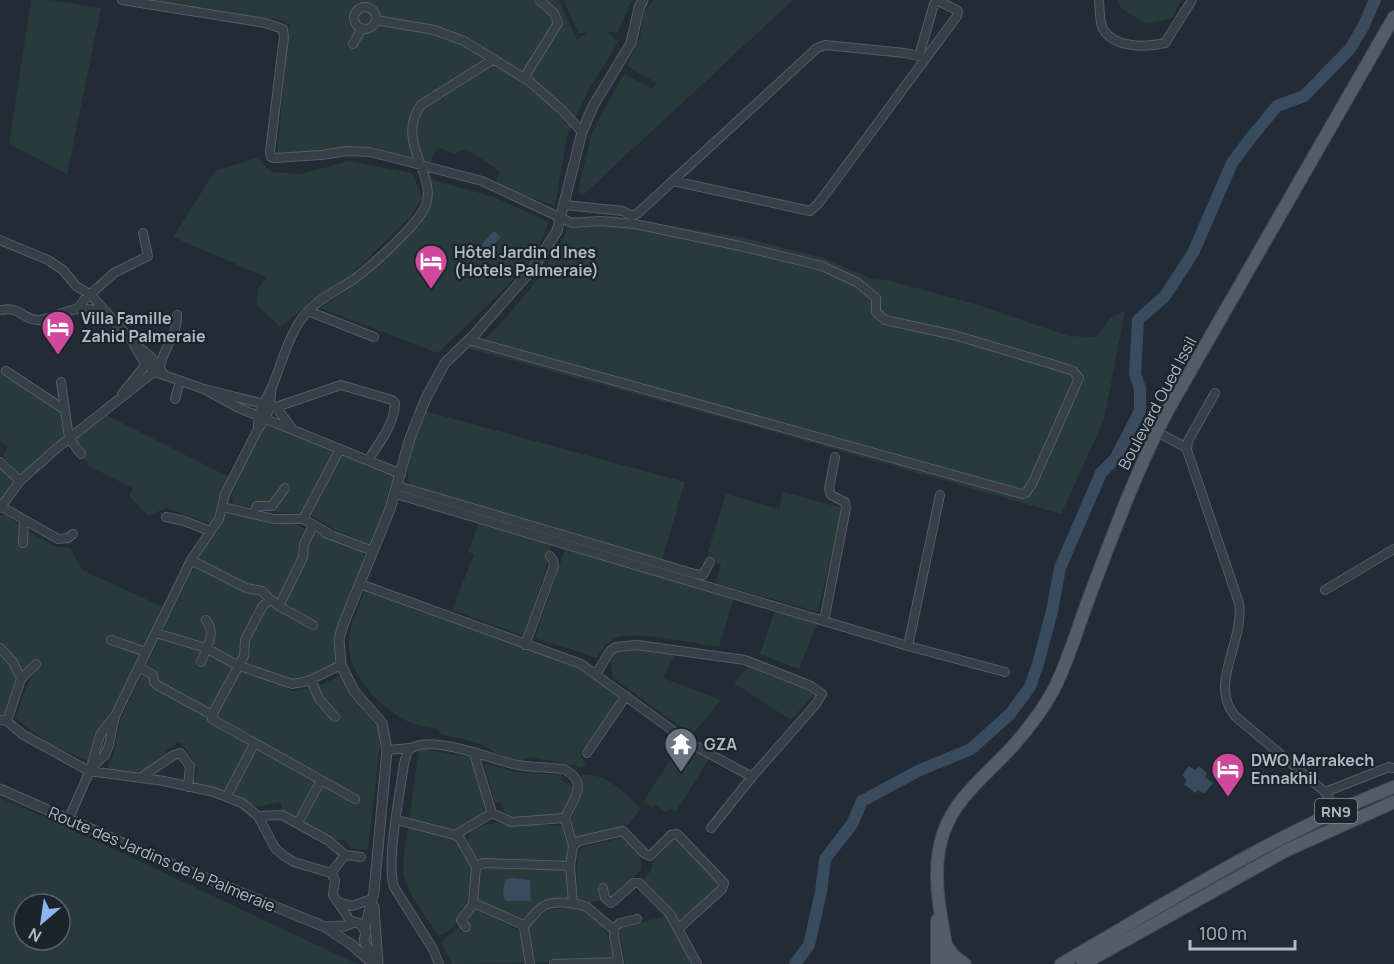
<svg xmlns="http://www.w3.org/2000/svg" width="1394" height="964" viewBox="0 0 1394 964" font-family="Manrope,sans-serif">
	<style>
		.green { fill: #283a39; fill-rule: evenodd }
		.water { fill: #394b5e }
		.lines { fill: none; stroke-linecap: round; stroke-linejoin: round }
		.river { stroke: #394b5e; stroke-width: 12 }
		.minor-casing { stroke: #545c65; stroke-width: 10 }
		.tertiary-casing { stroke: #545c65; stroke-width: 11 }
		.primary-casing { stroke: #3f4750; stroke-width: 14 }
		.minor { stroke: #363e47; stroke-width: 8 }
		.tertiary { stroke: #363e47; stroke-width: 9 }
		.primary { stroke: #545d67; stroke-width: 12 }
		.labels { text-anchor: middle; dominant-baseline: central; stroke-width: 4.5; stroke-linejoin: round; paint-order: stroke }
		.shield { fill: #1b232c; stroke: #848c96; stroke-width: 1.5 }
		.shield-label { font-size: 15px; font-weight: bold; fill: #b1b9c3 }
		.poi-label { font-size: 16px; font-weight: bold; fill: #b1b9c3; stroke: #1b232c; text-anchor: start }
		.street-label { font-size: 16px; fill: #b1b9c3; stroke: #1b232c }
	</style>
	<rect width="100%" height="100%" fill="#232c36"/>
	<path class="green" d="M31 0H50L101 8 67 174 9 144Z
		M123 0H559L577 40 587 33H578L564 0H633L630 3 618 32H607L618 42 589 89 567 136 555 206 495 185 500 171 466 149 454 154 437 147 429 165 358 146 347 153 277 155 289 24 281 20Z
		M654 0H793L582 196 578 191 591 135 624 73 652 89 656 83 627 66 640 37 644 11Z
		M1118 0H1181L1172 18 1146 24 1121 8Z
		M257 158 271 172 302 174 348 161 412 173 422 197 410 218 348 277 322 294 280 327 256 304 258 289 266 277 173 237 215 171Z
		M426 178 494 197 549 222 533 258 511 282 438 353 320 308 359 282 417 227 428 209 432 193Z
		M613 216 746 238 823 258 872 279 887 280 975 304 1069 336 1097 337 1110 318 1125 311 1104 420 1061 514 792 437 467 348C474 345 481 342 487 337 508 319 570 243 570 217Z
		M0 367 61 411 64 439 20 477 3 455 8 447 0 441Z
		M425 411 685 482 662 560 409 484C403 461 416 432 425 411Z
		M104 414 229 477 211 524 166 508 148 516 129 496 133 488 89 466 73 439Z
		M267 421 390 473 395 477 394 483 371 545 334 529 308 514 284 513 233 504 231 496 235 486 264 423Z
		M0 467 14 483 0 505Z
		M783 492 843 508 818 612 716 583 721 565 706 559 726 494 779 509Z
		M226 511 294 524 363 550C368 564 351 589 346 603 339 623 340 643 339 664L307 680 292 682 272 672 253 667 207 643 164 633 166 624 207 542 221 523Z
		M6 514 21 527 54 546 70 548 82 570 163 607 111 718C97 730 93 743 88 761L52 745 15 718 29 681 34 676 29 666 21 674 0 646V516Z
		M479 521 551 543 544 574 524 636 452 610 474 554 468 552Z
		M566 546 734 598 719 647C695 644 635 630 615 638 606 642 601 650 597 658L535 638Z
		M365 589 579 667 621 697 580 753 586 766 579 768 573 764 571 767 565 763 531 757 519 761 496 753 481 744 440 734 439 729C426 727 412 725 399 717 376 702 347 672 349 643 349 625 360 606 365 589Z
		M775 610 818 622 799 669 760 654Z
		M164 640 192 646 247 673 272 680 292 691 314 688 340 676 351 695 378 728 380 743 368 850 353 849 344 840H331L282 815 281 802 258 807 229 793 192 784 198 770 191 756 179 742 165 752 168 756C141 773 141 776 109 769L108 764 112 759 121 718 158 641Z
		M631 648 675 654 663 678 721 700 692 735 613 678C609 660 611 650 631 648Z
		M0 656 8 661 20 679 6 715H0Z
		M748 666 815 693 791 720 734 683Z
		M681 743 709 759 675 813 671 809 666 812 655 804 652 807 643 802Z
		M424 749 470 757 487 811C464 840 439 828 409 821L419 751Z
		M487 764 515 772 562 775 561 780 573 787 575 782 578 791 565 818H510L506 815 501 802 495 803 485 766Z
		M582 775C607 773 623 792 641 808L629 824 619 830 576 842 569 823 582 795Z
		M0 798 58 823 357 964H0ZM24 904H60V940H24Z
		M496 823 562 826 571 844 569 863H488L477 860 467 841C470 828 484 825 496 823Z
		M408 826C422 829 441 831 453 839 482 858 474 903 454 926 450 930 444 933 439 936 427 918 404 890 403 869 403 855 407 840 408 826Z
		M675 837 698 858 719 883 717 889 681 925 669 907 642 882 652 869V863Z
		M621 838C635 841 642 856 641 869L614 899C601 899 586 906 575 899L578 853 581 848Z
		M481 868 571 869 570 900 546 904 525 924 477 903Z
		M473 906 521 932 525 963 452 964 441 942 463 924Z
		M578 908C606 923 607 929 613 959L530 963 528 929C546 906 550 909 578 908Z
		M669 915 691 964H625L620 934 622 928Z"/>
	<path class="water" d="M494 231 501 237 488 251 481 245Z
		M1189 766 1195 770 1199 766 1207 773 1205 777 1213 783 1204 794 1198 790 1195 793 1184 784 1187 780 1182 775Z
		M511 878 530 880 531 901H505L503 894 505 879Z"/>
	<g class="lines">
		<path class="river" d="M795 964 809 945 821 892 825 859 852 824 862 801 918 771 971 749 1010 714 1030 687 1038 664 1052 611 1060 568 1101 473 1115 459 1140 411V388L1135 374 1138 320 1165 296 1193 253 1232 163 1249 140 1277 106 1304 96 1350 49 1363 27 1375 0"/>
		<g class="minor-casing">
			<path id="minor" d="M122 0 265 23 283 29 284 37 270 151 271 157 274 158 321 155 348 151 369 152 390 157 482 181 572 223 600 221 635 224 740 246 822 266 858 283 876 298V312L885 320 954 335 1055 365 1073 371 1079 378 1033 482 1026 493 1022 494 468 340
				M1099 0C1100 8 1099 22 1103 29 1115 49 1147 47 1165 43L1192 0
				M354 18a11 11 0 1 1 22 0a11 11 0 1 1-22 0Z
				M376 20 434 30 464 41 529 81 562 110 582 132
				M353 44 362 28
				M524 78 558 23 554 13 539 0
				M673 181 810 211 818 204 957 16 958 11 939 1 934 4 919 56
				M565 205 623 211 632 216 638 213 817 48 825 45 905 53 922 57
				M0 240 48 260 63 270 76 286 91 295 132 341 151 357 164 374
				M78 308 85 299 114 273 148 256 143 233
				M2 310C20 306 23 320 38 320 52 320 65 309 79 309 87 308 96 310 103 311
				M308 311 374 337
				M134 345 144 362 155 372 204 389 276 407 291 427
				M6 371 65 410
				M61 382 69 438 81 454
				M204 389 239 408 401 474
				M1215 393 1188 441 1187 450 1239 603C1245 641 1208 684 1235 716L1325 792 1336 811
				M122 394 143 368 150 363
				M175 399 180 381
				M276 407 341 385 392 400 395 403C394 425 380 442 368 460
				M258 429C257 405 267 402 274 382 283 359 290 331 307 312 319 299 334 292 348 283 367 271 409 232 421 214 446 180 392 145 421 105L492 60
				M1157 432 1187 448
				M0 462 20 481
				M398 486 695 574 703 575 710 562
				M396 494 908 646 1005 672
				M2 507 58 539 68 538 73 534
				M223 507 274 519H303L328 533
				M0 508 20 481 57 448 160 367C163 348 178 335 177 315
				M253 514 257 506H272L285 488
				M166 517 184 521 210 531
				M303 519 340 449
				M325 533 373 551
				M23 543 24 520
				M191 560 246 588 262 591 270 599
				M360 584 581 664 690 743 752 777
				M1325 590 1394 549
				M279 606 303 557 304 544 311 530
				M824 621 846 508 845 502 831 495 829 489 835 457
				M313 625 279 606 270 599 262 607 245 640 244 656 214 711 212 719 355 799
				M156 633 206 648 237 665 292 684 308 681 341 665
				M111 640 146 652
				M525 645 554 566 553 560 550 556
				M908 646 940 495
				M0 648 13 662 21 679
				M201 662C206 648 217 634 206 620
				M139 667 153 675 154 682 157 685 212 715
				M596 674 610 651 616 647 637 645 745 660 811 686 822 694 816 704 752 777 711 828
				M311 680 319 699 335 717
				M0 720 7 721 22 734 89 771 164 781 214 792 242 803 258 816 275 848 284 856 294 862 331 873 335 880 333 895 351 922
				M7 721 21 679 36 664
				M387 750 410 748
				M587 753 626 696
				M474 754 492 813 511 822 565 818
				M91 768 105 755 109 745 115 716 191 560 219 519 225 494 258 429 266 418 270 405 271 393
				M140 778 174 755 180 753 190 766 188 787
				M1325 792 1389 767 1394 768
				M227 796 254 744
				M258 816 282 815 329 841 345 855 331 873
				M69 818 91 768 100 735 114 717
				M397 820 455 835 459 837 476 867
				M298 823 321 780
				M455 835 492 813
				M345 855 361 857
				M570 866 573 846 579 841 623 831 644 853 650 856 671 835 677 834 724 883 722 889 678 929
				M603 888 605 898 611 903 634 883H639L670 914 697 964
				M338 902 352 906 369 900
				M473 903 476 867 483 863 570 866 573 904
				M524 926C530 920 536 910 544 906 554 900 577 903 587 907L614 930
				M466 927 461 920 474 903 521 924 524 928 530 964
				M439 964 433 949 394 887C386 861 400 793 404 764 406 756 407 748 416 746 441 738 491 759 517 765 533 767 549 768 564 769 590 784 573 798 565 818L573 846
				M554 964 618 962
				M619 964 614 936 615 927 620 923 637 919"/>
		</g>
		<g class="tertiary-casing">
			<path id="tertiary" d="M0 789 157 858 325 927 352 945 373 964
				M374 907 378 964
				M325 927 345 926 354 922 361 924 366 932 364 940 373 961
				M365 928 374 892 387 750 382 723 354 691 341 665 339 639 343 625 390 509 410 438 426 398 445 363 475 334 534 267 557 231 582 132 593 106 631 43 639 8 643 0"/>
		</g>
		<g class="primary-casing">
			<path id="primary" d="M937 920V964
				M947 946 953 955 965 964
				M949 964C943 921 929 877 943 834 955 797 988 774 1013 746 1028 729 1042 711 1053 691 1068 662 1077 629 1089 598 1113 534 1136 471 1168 410L1394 17
				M1061 964C1170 901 1276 833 1394 787
				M1083 964 1287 850 1394 802"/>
		</g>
		<use href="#minor" class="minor"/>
		<use href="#tertiary" class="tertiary"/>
		<use href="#primary" class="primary"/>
	</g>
	<defs>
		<g id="hotel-pin" transform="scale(1.725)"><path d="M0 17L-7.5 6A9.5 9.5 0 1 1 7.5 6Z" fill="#d1479c" stroke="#1b232c"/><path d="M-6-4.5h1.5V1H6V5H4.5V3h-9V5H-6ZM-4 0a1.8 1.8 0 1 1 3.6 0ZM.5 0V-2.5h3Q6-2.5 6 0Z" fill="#fff"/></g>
		<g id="temple-pin" transform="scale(1.725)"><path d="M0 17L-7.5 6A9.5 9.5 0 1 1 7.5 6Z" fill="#6b7280" stroke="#1b232c"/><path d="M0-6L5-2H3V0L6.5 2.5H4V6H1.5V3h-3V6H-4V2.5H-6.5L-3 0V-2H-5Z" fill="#fff"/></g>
	</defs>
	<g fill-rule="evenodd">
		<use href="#hotel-pin" x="431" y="261"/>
		<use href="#hotel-pin" x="58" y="327"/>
		<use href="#temple-pin" x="681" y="744"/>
		<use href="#hotel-pin" x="1228" y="769"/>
	</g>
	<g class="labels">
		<rect class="shield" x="1315" y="799" width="42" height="24" rx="4.5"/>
		<g class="shield-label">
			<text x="1336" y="811">RN9</text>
		</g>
		<g class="poi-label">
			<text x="454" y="252">Hôtel Jardin d Ines<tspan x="454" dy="18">(Hotels Palmeraie)</tspan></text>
			<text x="81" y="318">Villa Famille<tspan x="81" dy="18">Zahid Palmeraie</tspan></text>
			<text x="704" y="744">GZA</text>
			<text x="1251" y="760">DWO Marrakech<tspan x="1251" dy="18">Ennakhil</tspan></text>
		</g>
		<g class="street-label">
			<text transform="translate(1157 403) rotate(-62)">Boulevard Oued Issil</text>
			<text transform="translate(162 859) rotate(23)">Route des Jardins de la Palmeraie</text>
		</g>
	</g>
	<g transform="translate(42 922) rotate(209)"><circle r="28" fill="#1b232c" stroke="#575f68" stroke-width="1.5"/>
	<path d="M0-4.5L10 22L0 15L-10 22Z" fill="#8cb7ed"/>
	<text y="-9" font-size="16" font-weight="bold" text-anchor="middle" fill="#b1b9c3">N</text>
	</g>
	<path d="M1190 940v9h105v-9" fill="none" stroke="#b1b9c3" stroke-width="3"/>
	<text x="1199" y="940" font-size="18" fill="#b1b9c3" stroke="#1b232c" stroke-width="4.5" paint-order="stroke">100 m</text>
</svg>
